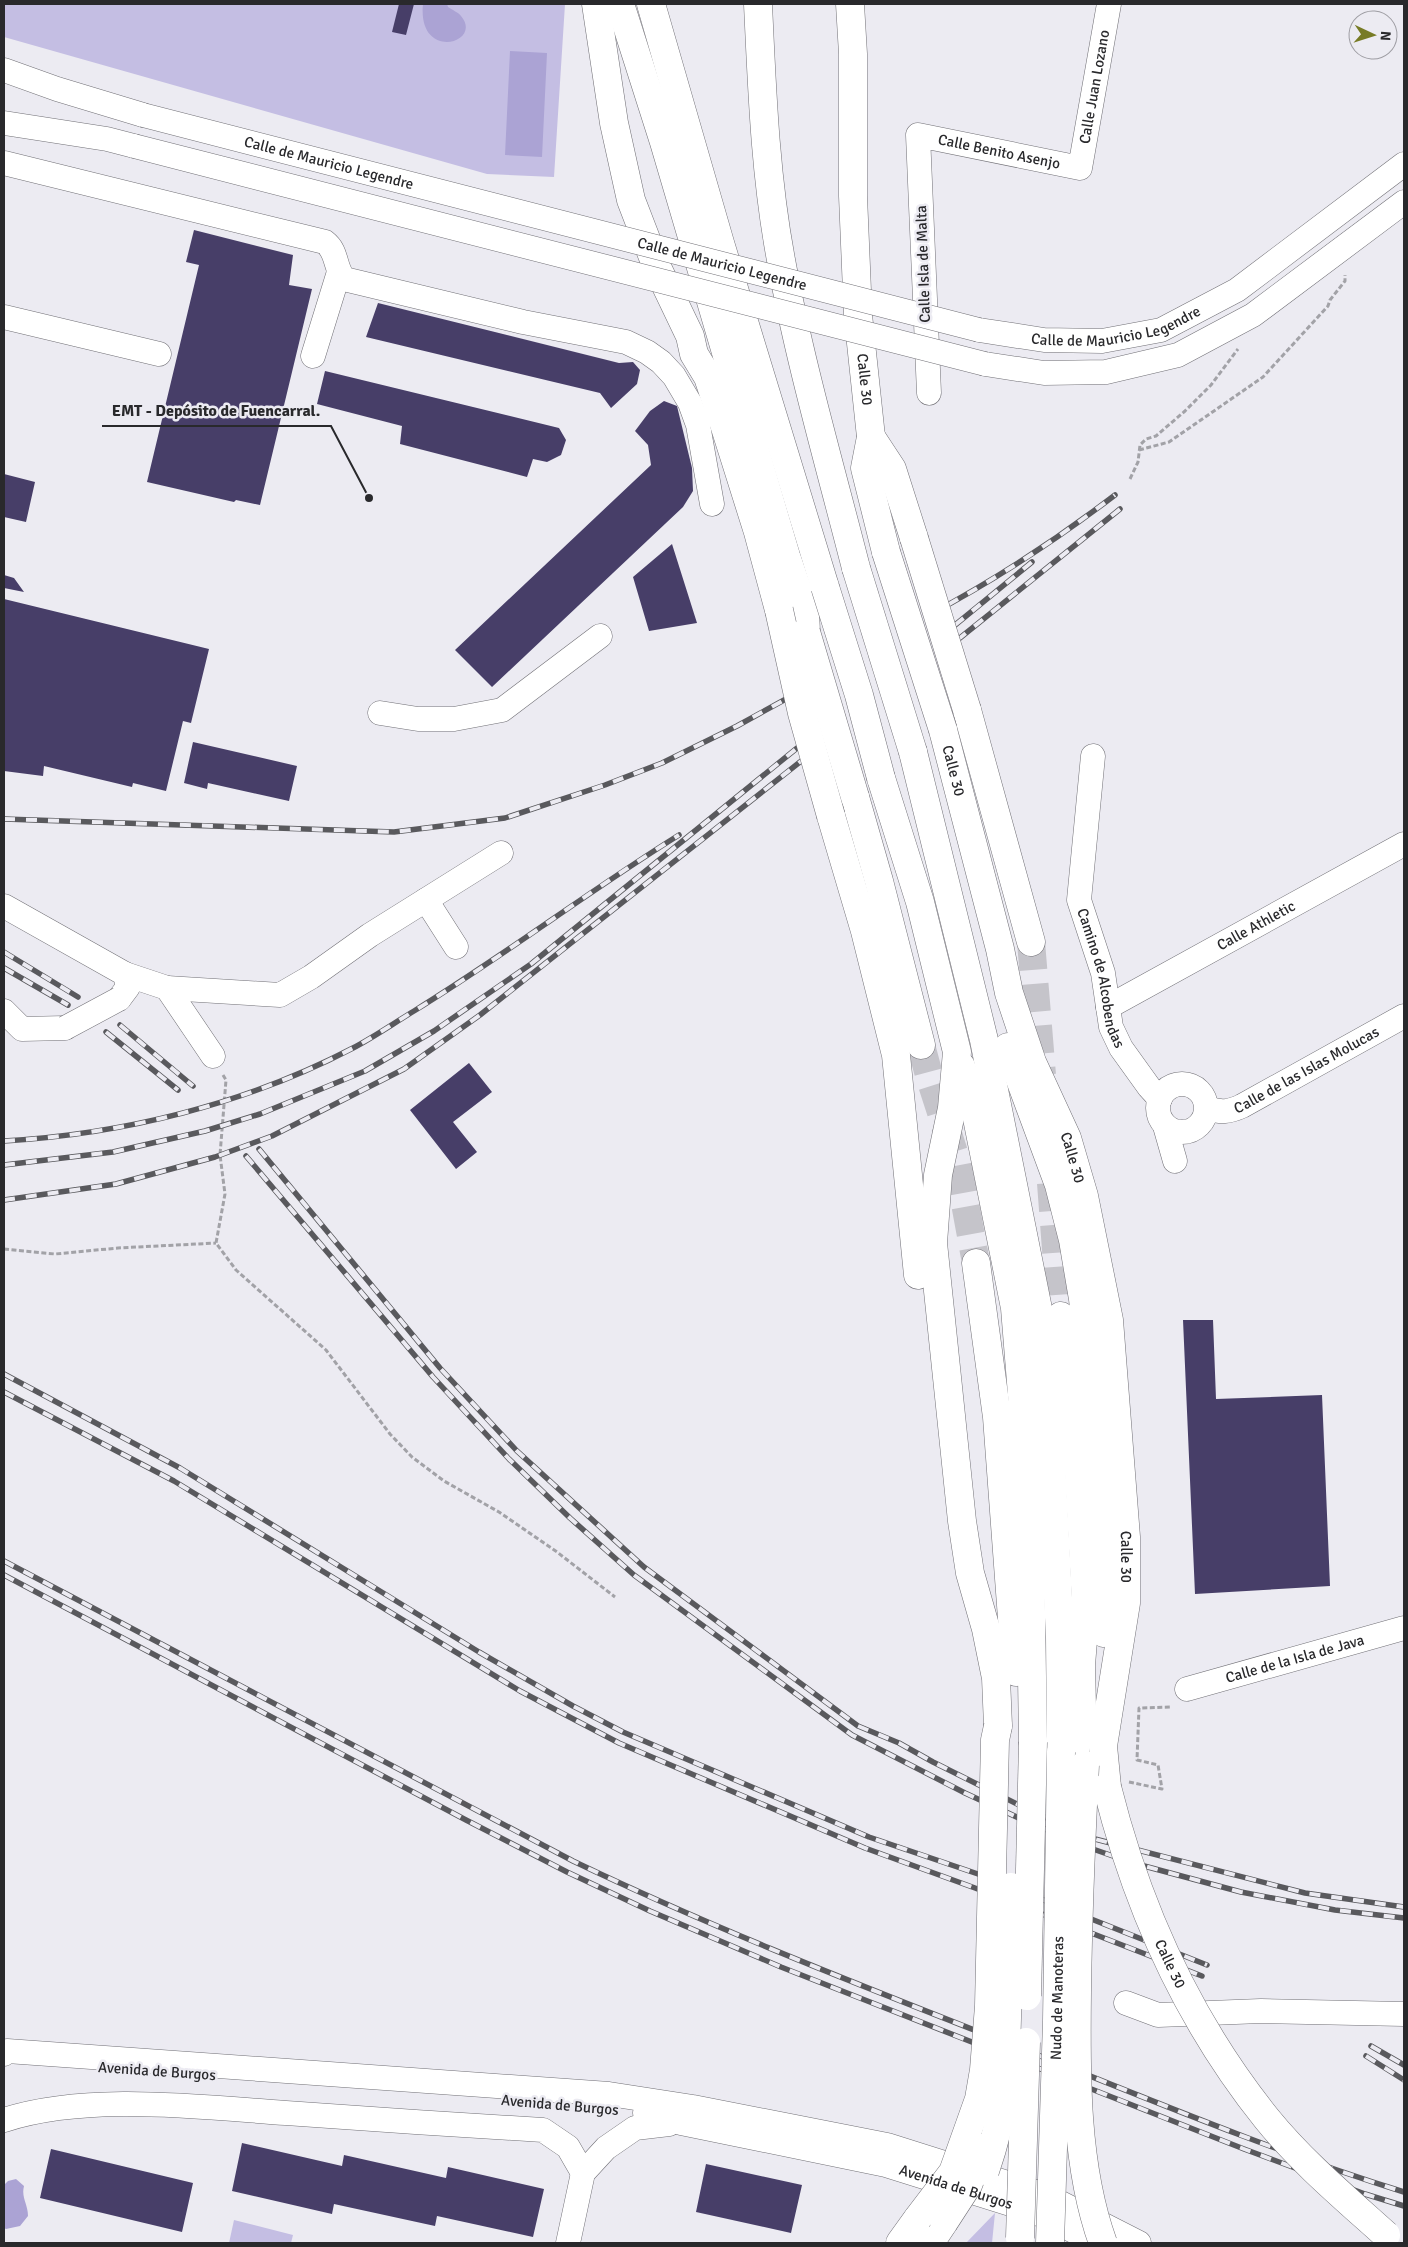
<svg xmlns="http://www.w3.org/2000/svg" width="1408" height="2247" viewBox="0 0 1408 2247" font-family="Signika,sans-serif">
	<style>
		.green { fill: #c4bee3 }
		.water { fill: #aba3d4 }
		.building { fill: #473e68 }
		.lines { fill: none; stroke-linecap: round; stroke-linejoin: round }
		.highway-tunnel { stroke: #c5c4ca; stroke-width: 28; stroke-dasharray: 28 14; stroke-linecap: butt }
		.minor-casing { stroke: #717076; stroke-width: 25 }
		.highway-casing { stroke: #717076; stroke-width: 29 }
		.path { stroke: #a2a2a7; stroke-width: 3; stroke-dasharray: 5 2.5; stroke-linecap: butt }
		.minor { stroke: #fff; stroke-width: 24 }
		.highway { stroke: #fff; stroke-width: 28 }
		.rail-casing { stroke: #59595d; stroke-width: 5.5 }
		.rail { stroke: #ecebf2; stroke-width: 4; stroke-dasharray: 11; stroke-linecap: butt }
		.minor-bridge-casing { stroke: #717076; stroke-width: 25; stroke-linecap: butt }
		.highway-bridge-casing { stroke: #717076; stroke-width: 29; stroke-linecap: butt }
		.minor-bridge { stroke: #fff; stroke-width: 24 }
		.highway-bridge { stroke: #fff; stroke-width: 28 }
		.labels { text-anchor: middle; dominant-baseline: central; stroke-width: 5; stroke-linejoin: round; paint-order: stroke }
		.street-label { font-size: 15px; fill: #29292c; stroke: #ecebf2 }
		.leader { fill: none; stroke: #29292c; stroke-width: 2 }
		.callout-dot { fill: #29292c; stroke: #ecebf2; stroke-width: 2 }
		.callout-label { font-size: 16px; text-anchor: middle; font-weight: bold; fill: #29292c; stroke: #ecebf2; stroke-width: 5; stroke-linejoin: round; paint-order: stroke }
	</style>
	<rect width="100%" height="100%" fill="#ecebf2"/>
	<path class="green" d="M4 4H565L554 177 487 174 4 37Z
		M995 2213 992 2243H966Z
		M234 2220 293 2235 291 2243H229Z"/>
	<path class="water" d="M423 4H447L448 7C452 10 458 12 461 16 484 43 417 62 423 4Z
		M510 51 547 53 542 157 505 155Z
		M16 2179 24 2186C21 2198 28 2204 28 2216L20 2226 6 2229 4 2228V2185L8 2181Z"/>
	<path class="building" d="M399 4H414L406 35 392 32Z
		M194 230 293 255 289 285 312 289 260 505 236 500 234 502 147 482 199 265 186 262Z
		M378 303 619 363 633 362 640 370 637 384 611 408 600 393 366 337Z
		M325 371 559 428 566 440 561 455 547 462 533 459 527 477 400 444 402 426 317 404Z
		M664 401 677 406 692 468 693 491 683 507 492 687 455 650 651 465 648 445 635 431 650 411Z
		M4 474 35 482 26 522 4 517Z
		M672 544 697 623 649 631 633 577Z
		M4 575 14 578 24 592 4 588Z
		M4 599 209 649 191 723 183 721 166 791 133 783 132 787 44 766 43 776 4 771Z
		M193 742 297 766 289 801 208 783 207 789 184 783Z
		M469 1063 492 1092 453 1122 477 1152 456 1169 410 1110Z
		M1183 1320H1213L1216 1399 1322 1395 1330 1586 1195 1594Z
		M242 2143 342 2166 344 2155 446 2178 448 2167 544 2189 533 2237 437 2216 435 2226 334 2204 332 2214 232 2191Z
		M51 2149 193 2183 182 2232 40 2198Z
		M706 2164 802 2185 791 2233 696 2212Z"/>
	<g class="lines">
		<path class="highway-tunnel" d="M1031 942 1042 1075
			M921 1045 929 1075 958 1165 976 1263
			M1051 1183 1061 1316"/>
		<g class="minor-casing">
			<g id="minor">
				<path d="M4 70 57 89 143 115"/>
				<path d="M4 123 107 139 134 146"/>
				<path d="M4 163 325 242C338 252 334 267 344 279L523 322 626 342 647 352 661 362 674 376 690 403 698 425 712 504"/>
				<path d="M4 317 159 354"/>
				<path id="s1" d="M979 330 1044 340 1102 341 1161 330 1237 290 1404 164"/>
				<path d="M313 356 339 272"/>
				<path d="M985 364 1044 373 1106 372 1178 355 1253 315 1404 202"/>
				<path id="s2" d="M929 393 918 135 1080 168 1109 4"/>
				<path d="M380 713 418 719H454L502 710 600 636"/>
				<path id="s3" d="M1093 756 1079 900 1103 973 1111 1027 1121 1048 1149 1087 1160 1099"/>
				<path d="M426 900 456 947"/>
				<path d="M4 906 125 974 128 987 119 999"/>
				<path d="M125 974 167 988 213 1056"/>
				<path d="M167 988 280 995 311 977 370 935 501 853"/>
				<path id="s4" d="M1108 1007 1404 844"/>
				<path d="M4 1011 22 1029 65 1028"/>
				<circle cx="1182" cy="1108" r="24"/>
				<path id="s5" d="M1207 1108C1221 1113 1229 1112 1242 1106L1404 1016"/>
				<path d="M1165 1126 1175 1161"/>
				<path id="s6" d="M1187 1689 1404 1628"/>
				<path d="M1126 2003 1158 2015 1261 2011 1404 2014"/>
				<path d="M4 2054 7 2051 609 2094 693 2107 887 2145 1045 2195 1139 2243"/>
				<path id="s7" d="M645 2113 681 2123 886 2165 1033 2211 1098 2243"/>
				<path d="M4 2120C87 2093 199 2107 286 2113 372 2119 457 2125 543 2130L568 2147 583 2173"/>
				<path d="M568 2243 583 2173 606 2148 635 2128 669 2124"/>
			</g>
		</g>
		<g class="highway-casing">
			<g id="highway">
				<path d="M596 4 614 123 631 200 656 265 690 336 694 354 708 377 724 424 758 532 779 610"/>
				<path d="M620 4 664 142 786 556 805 612 806 632"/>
				<path d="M651 4 720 243 825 587"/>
				<path d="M758 4C762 89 765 175 781 260 800 363 830 466 856 568"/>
				<path id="s8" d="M850 4 853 54V196L858 315 871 437 865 468 886 552"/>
				<path d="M871 437 892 469 914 538"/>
				<path d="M967 710 1031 942"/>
				<path id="s9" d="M943 730 1000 949 1009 993 1032 1062 1067 1138 1084 1196 1109 1320 1126 1537V1603L1103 1746 1107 1787"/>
				<path d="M913 752 984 1040 1039 1314 1048 1401 1060 1637 1061 1752"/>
				<path d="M881 778 920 902 957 1052 952 1108 938 1175 933 1243 962 1521 970 1573 986 1629 996 1678 998 1726"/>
				<path d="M855 797 879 881 921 1045"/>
				<path d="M831 816 865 931 896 1055 918 1275"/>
				<path d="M1008 1047 1059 1185 1073 1240 1083 1299 1097 1423 1107 1602 1104 1633"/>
				<path d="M961 1066 977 1118 1015 1308 1029 1481 1033 1742"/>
				<path d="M976 1263 997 1417 1016 1672"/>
				<path d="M1061 1316 1077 1438 1086 1603 1081 1665 1082 1707 1074 1760"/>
				<path d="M900 2243 918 2218"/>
				<path d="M930 2243 944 2222"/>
			</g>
		</g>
		<path class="path" d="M1139 450 1169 442 1263 377 1328 306 1330 300 1345 281V275
			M1130 479 1138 462 1140 445 1146 439 1156 436 1185 411 1211 385 1238 349
			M223 1075 226 1080 220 1155 225 1194 216 1243 236 1270 326 1350 390 1434 412 1457 444 1481 499 1512 557 1552 615 1597
			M4 1249 55 1254 118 1248 216 1243
			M1129 1782 1162 1789 1158 1765 1137 1760 1139 1708 1172 1707"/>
		<use href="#minor" class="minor"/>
		<use href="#highway" class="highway"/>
		<g class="rail-casing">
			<path id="rail" d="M929 615C995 580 1056 540 1115 495
				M938 639 1032 562
				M940 654 1120 509
				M4 819 394 832 505 818 605 785 662 763 737 726 815 683
				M4 952 78 997
				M4 968 68 1005
				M120 1025 193 1086
				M106 1032 178 1090
				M4 1141C124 1134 246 1104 353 1048 374 1037 394 1023 414 1011 505 955 589 891 679 835
				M259 1149 440 1368 517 1451 644 1567 858 1726 899 1743 933 1762 1035 1813 1095 1839 1305 1893 1404 1907
				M246 1156 433 1377 509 1459 570 1518 634 1575 852 1735 965 1793 1021 1819 1090 1848 1133 1863 1241 1892 1335 1910 1404 1918
				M4 1165 113 1152 205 1131 260 1114 365 1071 434 1031 531 964 823 727
				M4 1200 116 1184 215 1157 272 1136 404 1069 480 1015 829 739
				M4 1374 180 1468 479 1652 573 1706 623 1732 869 1837 978 1874 1207 1965
				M4 1392 174 1481 520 1691 619 1743 865 1848 975 1888 1202 1976
				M4 1561 573 1861C721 1932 873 1990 1025 2050 1151 2100 1275 2152 1404 2192
				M4 1575 466 1820 567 1872 650 1911 781 1967 1244 2149 1365 2194 1404 2206
				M1371 2046 1404 2065
				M1366 2056 1404 2080"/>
		</g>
		<use href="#rail" class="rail"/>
		<g class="minor-bridge-casing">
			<g id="minor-bridge">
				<path id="s10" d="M143 115 979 330"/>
				<path d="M134 146 985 364"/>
				<path d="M65 1028 119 999"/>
			</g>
		</g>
		<g class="highway-bridge-casing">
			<g id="highway-bridge">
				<path d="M914 538 967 710"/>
				<path d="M886 552 943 730"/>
				<path d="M856 568 913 752"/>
				<path d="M825 587 859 695 881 778"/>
				<path d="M779 610 802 713 831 816"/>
				<path d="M806 632 855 797"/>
				<path d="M1085 1765C1081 1841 1078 1917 1077 1992 1076 2074 1075 2166 1103 2243"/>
				<path id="s11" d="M1107 1787C1137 1907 1189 2022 1267 2119 1302 2162 1345 2198 1386 2235"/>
				<path d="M1027 1996 1033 1742"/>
				<path d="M985 2171C995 2142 1002 2114 1005 2084L1011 1887"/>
				<path d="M918 2218 953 2172 979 2099 984 2070 989 2006 995 1740 998 1726"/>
				<path d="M944 2222 968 2185 982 2148"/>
				<path d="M1020 2238 1026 2042"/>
				<path id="s12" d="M1050 2243 1057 2021 1061 1752"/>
			</g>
		</g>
		<use href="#minor-bridge" class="minor-bridge"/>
		<use href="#highway-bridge" class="highway-bridge"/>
	</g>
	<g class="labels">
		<g class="street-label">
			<text stroke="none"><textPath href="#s2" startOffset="506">Calle Juan Lozano</textPath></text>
			<text stroke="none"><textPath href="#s2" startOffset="341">Calle Benito Asenjo</textPath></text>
			<text stroke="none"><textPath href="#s10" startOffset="192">Calle de Mauricio Legendre</textPath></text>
			<text stroke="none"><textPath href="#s10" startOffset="598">Calle de Mauricio Legendre</textPath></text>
			<text transform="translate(923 264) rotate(-92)">Calle Isla de Malta</text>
			<text stroke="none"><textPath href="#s1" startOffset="140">Calle de Mauricio Legendre</textPath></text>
			<text stroke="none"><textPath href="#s8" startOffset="376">Calle 30</textPath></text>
			<text stroke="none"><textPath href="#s9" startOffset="42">Calle 30</textPath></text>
			<text stroke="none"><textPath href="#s4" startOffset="169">Calle Athletic</textPath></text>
			<text stroke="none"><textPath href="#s3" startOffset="226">Camino de Alcobendas</textPath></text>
			<text stroke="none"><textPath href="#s5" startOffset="110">Calle de las Islas Molucas</textPath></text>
			<text stroke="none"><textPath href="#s9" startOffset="448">Calle 30</textPath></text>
			<text stroke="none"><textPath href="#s9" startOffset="852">Calle 30</textPath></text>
			<text stroke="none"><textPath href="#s6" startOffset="112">Calle de la Isla de Java</textPath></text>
			<text stroke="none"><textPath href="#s11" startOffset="188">Calle 30</textPath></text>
			<text stroke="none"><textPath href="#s12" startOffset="245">Nudo de Manoteras</textPath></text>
			<text transform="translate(157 2071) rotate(4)">Avenida de Burgos</text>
			<text transform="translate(560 2105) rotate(5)">Avenida de Burgos</text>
			<text stroke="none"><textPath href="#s7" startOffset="320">Avenida de Burgos</textPath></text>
		</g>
	</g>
	<path class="leader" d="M369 498L331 426H102"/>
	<circle class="callout-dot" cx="369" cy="498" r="5"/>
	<g class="callout-label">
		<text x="216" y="416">EMT - Depósito de Fuencarral.</text>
	</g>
	<rect width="1408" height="2247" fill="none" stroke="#29292c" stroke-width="10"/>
	<g transform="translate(1373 35) rotate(94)"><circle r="24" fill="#ecebf2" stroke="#9e9da3"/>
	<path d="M0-4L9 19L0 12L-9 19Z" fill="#777b25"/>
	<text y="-8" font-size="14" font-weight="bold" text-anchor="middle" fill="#29292c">N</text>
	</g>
</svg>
